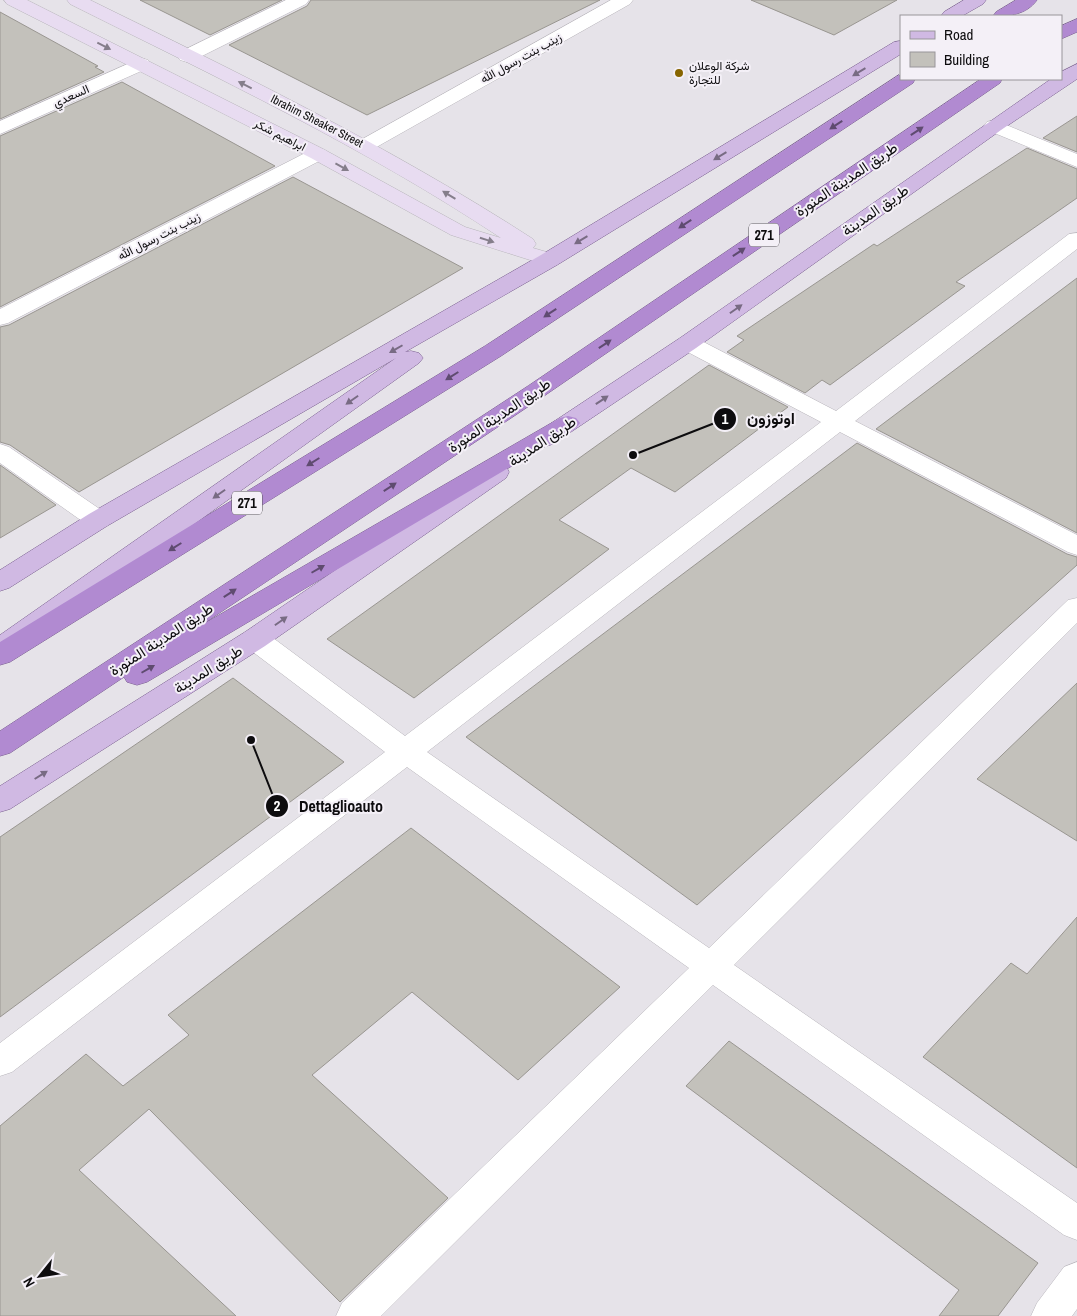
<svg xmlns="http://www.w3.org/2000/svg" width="1077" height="1316" viewBox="0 0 1077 1316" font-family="'Archivo Narrow',Vazirmatn,sans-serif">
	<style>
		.building { fill: #c3c1bb; stroke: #999691 }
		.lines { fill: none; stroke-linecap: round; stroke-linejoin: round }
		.street-casing { stroke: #b7b4ba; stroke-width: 1 }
		.secondary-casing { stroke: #b7b4ba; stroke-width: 1 }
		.primary-casing { stroke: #785e8d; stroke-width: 1 }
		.highway-casing { stroke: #785e8d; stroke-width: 1 }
		.street { fill: #fff; fill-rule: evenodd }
		.secondary { fill: #e8dcf1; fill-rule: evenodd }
		.primary { fill: #d0b9e3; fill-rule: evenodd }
		.highway { fill: #b18ad1; fill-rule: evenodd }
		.oneway { fill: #857e8b }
		.oneway2 { fill: #786b83 }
		.oneway3 { fill: #5f4b70 }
		.poi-dot { fill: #876500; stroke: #f4f0f7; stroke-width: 2 }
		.labels { text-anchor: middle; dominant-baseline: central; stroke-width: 4; stroke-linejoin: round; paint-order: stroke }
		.far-street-label { font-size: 12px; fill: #0d0c0e; stroke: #f4f0f7 }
		.far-poi-label { font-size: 12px; fill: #0d0c0e; stroke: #f4f0f7; text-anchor: start }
		.shield { fill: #f4f0f7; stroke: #525054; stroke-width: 1 }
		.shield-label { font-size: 14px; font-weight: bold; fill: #0d0c0e }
		.street-label { font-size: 15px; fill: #0d0c0e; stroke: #f4f0f7 }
		.leader { fill: none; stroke: #0d0c0e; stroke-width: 2 }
		.callout-dot { fill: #0d0c0e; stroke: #f4f0f7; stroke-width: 2 }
		.mark-label { font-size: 15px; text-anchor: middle; font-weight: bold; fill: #fff }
		.callout-label { font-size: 16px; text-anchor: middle; font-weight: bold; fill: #0d0c0e; stroke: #f4f0f7; stroke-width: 4; stroke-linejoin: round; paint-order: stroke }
	</style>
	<rect width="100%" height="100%" fill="#e6e3e9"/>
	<path class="building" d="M140 0H282L210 35Z
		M311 0H600L367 115 229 45 307 6Z
		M751 0H897L834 35Z
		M0 12 98 66 95 67 104 72 0 119Z
		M122 82 275 166 0 307V136Z
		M1077 116V152L1043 138Z
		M1027 148 1077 169V198L956 282 965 286 830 385 822 380 805 393 727 352 744 340 737 336 874 244 877 246Z
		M293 177 463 268 79 492 10 445 0 442V327L9 325Z
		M1077 278V533L876 429Z
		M709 365 788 407 675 492 631 468 559 520 609 549 414 698 327 639Z
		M857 443 1067 554 1077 557V565L697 905 466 737Z
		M0 465 56 505 0 538Z
		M233 678 344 762 0 1017V837Z
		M1077 683V841L977 779Z
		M411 828 620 987 518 1080 412 992 312 1075 448 1198 340 1302 149 1109 79 1170 236 1316H0V1126L86 1054 123 1086 189 1035 168 1015Z
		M1077 917V1168L923 1057 1011 963 1027 974Z
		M729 1041 1038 1263 998 1316H939L959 1290 686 1086Z"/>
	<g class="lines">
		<g class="street-casing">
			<path id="street" d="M286 0H309L306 4 194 60 187 62 180 60 178 56 180 52Z
				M611 0H633L630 4 373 149 366 151 359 149 356 145 359 141Z
				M141 58 148 60 150 64 148 68 0 134V121Z
				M994 120 1077 154V167L987 130 984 126 987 122Z
				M318 148 325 150 328 154 325 158 8 323 0 325V309L311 150Z
				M1077 233V249L855 421 1077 535V555L1068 552 840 432 427 752 709 948 1068 600 1077 598V623L734 965 1077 1203V1240L1064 1235 713 985 381 1316H336L342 1303 689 968 407 767 12 1072 0 1076V1043L385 752 245 646 241 639 245 632 255 629 265 632 405 736 821 422 680 348 677 343 680 338 688 336 696 338 836 411 1069 234Z
				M0 444 9 447 107 514 111 520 107 526 98 528 89 526 0 463Z
				M1077 1262V1309L1072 1316H1031L1037 1303 1064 1267Z"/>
		</g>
		<g class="secondary-casing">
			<path id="secondary" d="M4 0H27L325 150 465 227 501 238C364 147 216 77 70 4L67 0H90C241 74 391 147 533 239L536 244 533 248 557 255 560 260 557 265 549 266 451 235 311 158 7 4Z"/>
		</g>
		<g class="primary-casing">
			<path id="primary" d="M964 0H986L983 4 962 16H941L944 12Z
				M901 41V54L557 265 405 352 411 351 419 353 423 358 419 363 10 656 0 659V635L396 358 107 526 9 588 0 591V570L89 514 541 255 894 42Z
				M1077 64V79L1001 130 696 348 553 444 544 447 535 444 532 439 535 434 680 338 1051 79H1061V72Z
				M497 464 506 466 509 472 506 478 265 646 10 809 0 812V786L245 632 488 466Z"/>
		</g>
		<g class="highway-casing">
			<path id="highway" d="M1016 0H1037C1026 15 1010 16 993 16L996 12Z
				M1077 19V32L1061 39V26Z
				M899 75 901 79H915L913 83 501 356 10 662 0 665V642L485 346Z
				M981 79H1002L1000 83 544 396 200 626 560 418 568 416 576 418 580 423 576 428 147 682 137 685 127 682 124 677 10 753 0 756V731L528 386Z"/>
		</g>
		<use href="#street" class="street"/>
		<use href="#secondary" class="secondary"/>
		<use href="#primary" class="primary"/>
		<use href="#highway" class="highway"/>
	</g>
	<defs><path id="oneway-solid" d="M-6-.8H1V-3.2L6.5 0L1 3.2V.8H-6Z" transform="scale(1.25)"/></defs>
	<g class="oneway">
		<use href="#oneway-solid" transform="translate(104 46) rotate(27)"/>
		<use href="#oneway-solid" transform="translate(245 85) rotate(-153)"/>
		<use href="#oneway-solid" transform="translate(342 167) rotate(29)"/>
		<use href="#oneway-solid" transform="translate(449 195) rotate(-149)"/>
		<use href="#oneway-solid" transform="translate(487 240) rotate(18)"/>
	</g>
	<g class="oneway2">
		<use href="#oneway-solid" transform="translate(859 72) rotate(149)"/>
		<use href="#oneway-solid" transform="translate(720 156) rotate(149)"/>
		<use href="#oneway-solid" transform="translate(581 240) rotate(149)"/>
		<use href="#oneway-solid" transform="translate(736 309) rotate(-35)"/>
		<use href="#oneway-solid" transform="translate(396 349) rotate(150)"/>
		<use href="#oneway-solid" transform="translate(352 400) rotate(145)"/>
		<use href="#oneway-solid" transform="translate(602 400) rotate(-34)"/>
		<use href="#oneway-solid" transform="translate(219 494) rotate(145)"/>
		<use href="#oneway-solid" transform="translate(281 621) rotate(-35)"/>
		<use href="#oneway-solid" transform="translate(41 775) rotate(-32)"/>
	</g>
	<g class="oneway3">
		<use href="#oneway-solid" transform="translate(836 125) rotate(147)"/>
		<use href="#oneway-solid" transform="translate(917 131) rotate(-34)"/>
		<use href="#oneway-solid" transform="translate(685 224) rotate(147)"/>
		<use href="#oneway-solid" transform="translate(739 252) rotate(-34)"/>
		<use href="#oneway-solid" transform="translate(550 313) rotate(147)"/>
		<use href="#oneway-solid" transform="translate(605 344) rotate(-34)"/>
		<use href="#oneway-solid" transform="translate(452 376) rotate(148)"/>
		<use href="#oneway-solid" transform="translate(313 462) rotate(148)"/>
		<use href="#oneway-solid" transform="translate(390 487) rotate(-33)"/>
		<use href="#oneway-solid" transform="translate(175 547) rotate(148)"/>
		<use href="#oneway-solid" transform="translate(318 569) rotate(-30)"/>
		<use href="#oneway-solid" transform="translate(230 593) rotate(-33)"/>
		<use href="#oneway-solid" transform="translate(148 669) rotate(-30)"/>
	</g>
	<circle class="poi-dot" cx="679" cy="73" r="5"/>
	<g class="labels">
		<g class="far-street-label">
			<text transform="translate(521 58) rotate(-29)">زينب بنت رسول الله</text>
			<text transform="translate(71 96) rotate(-24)">السعدي</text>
			<text transform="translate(317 121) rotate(27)">Ibrahim Sheaker Street</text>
			<text transform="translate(280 135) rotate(27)">ابراهيم شكر</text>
			<text transform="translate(159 236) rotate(-27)">زينب بنت رسول الله</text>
		</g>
		<g class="far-poi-label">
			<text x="689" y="66">شركة الوعلان<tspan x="689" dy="14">للتجارة</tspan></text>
		</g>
		<g class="shield">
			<rect x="749" y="223.5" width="30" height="23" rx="4"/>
			<rect x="232" y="491.5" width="30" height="23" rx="4"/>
		</g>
		<g class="shield-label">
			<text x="764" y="235">271</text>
			<text x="247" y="503">271</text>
		</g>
		<g class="street-label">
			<text transform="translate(846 179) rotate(-34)">طريق المدينة المنورة</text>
			<text transform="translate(875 210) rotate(-35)">طريق المدينة</text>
			<text transform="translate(499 415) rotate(-34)">طريق المدينة المنورة</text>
			<text transform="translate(542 441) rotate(-34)">طريق المدينة</text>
			<text transform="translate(161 639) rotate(-33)">طريق المدينة المنورة</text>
			<text transform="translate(208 669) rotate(-32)">طريق المدينة</text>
		</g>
	</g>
	<path class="leader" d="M633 455L725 419M251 740L277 806"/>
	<g class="callout-dot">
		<circle cx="633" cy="455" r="5"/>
		<circle cx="251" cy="740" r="5"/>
		<circle cx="725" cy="419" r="12"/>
		<circle cx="277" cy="806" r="12"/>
	</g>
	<g class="mark-label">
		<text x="725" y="424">1</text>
		<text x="277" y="811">2</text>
	</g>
	<g class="callout-label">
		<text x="771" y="424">اوتوزون</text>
		<text x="341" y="812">Dettaglioauto</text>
	</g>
	<rect x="900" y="15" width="162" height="65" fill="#f4f0f7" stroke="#98959a"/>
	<rect x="910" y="31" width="25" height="8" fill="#d0b9e3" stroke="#98959a"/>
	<text x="944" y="40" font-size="15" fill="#0d0c0e">Road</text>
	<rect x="910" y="52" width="25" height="15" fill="#c3c1bb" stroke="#98959a"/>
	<text x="944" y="65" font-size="15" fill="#0d0c0e">Building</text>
	<g transform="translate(40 1276) rotate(240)" stroke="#f4f0f7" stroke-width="4" paint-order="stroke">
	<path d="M0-4L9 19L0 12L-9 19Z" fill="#0d0c0e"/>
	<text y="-8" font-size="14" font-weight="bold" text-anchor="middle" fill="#0d0c0e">N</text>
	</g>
</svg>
